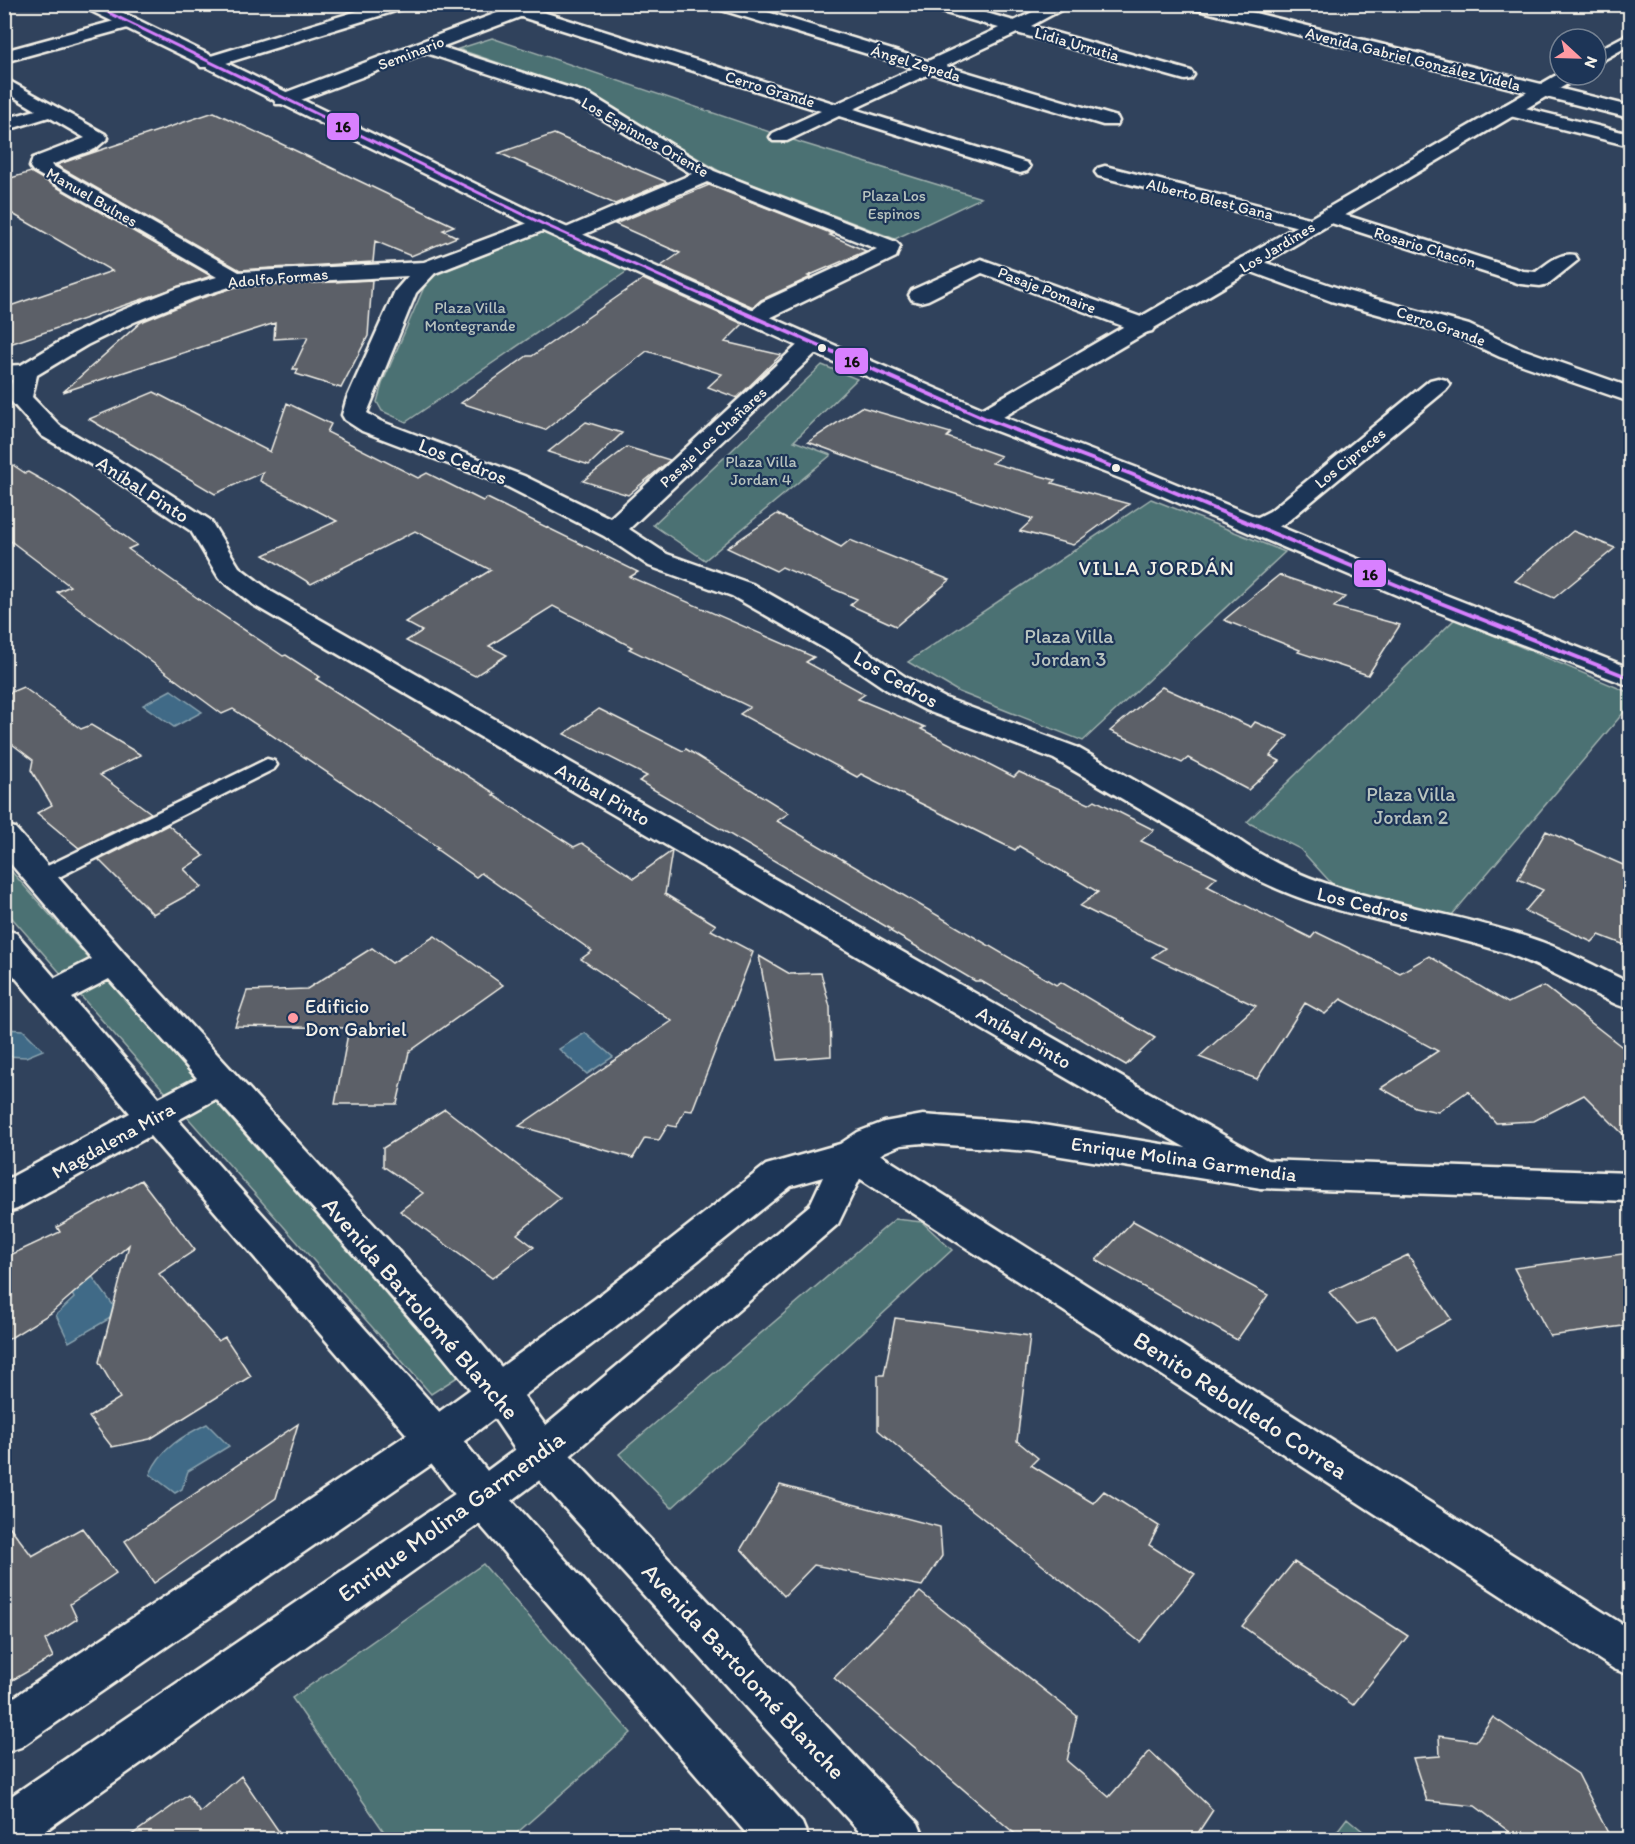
<svg xmlns="http://www.w3.org/2000/svg" width="1635" height="1844" viewBox="0 0 1635 1844" font-family="Itim,sans-serif">
	<style>
		.green { fill: #4c7173; stroke: #a0b1ae; stroke-width: 1.5 }
		.water { fill: #406b87; stroke: #88a1ae; stroke-width: 1.5 }
		.building { fill: #5c6067; stroke: #f4f1e8; stroke-width: 1.5 }
		.lines { fill: none; stroke-linecap: round; stroke-linejoin: round }
		.service-casing { stroke: #f4f1e8; stroke-width: 5 }
		.minor-casing { stroke: #f4f1e8; stroke-width: 5 }
		.tertiary-casing { stroke: #f4f1e8; stroke-width: 5 }
		.secondary-casing { stroke: #f4f1e8; stroke-width: 5 }
		.primary-casing { stroke: #f4f1e8; stroke-width: 5 }
		.service { fill: #1d3557; fill-rule: evenodd }
		.minor { fill: #1d3557; fill-rule: evenodd }
		.tertiary { fill: #1d3557; fill-rule: evenodd }
		.secondary { fill: #1d3557; fill-rule: evenodd }
		.primary { fill: #1d3557; fill-rule: evenodd }
		.bus-1-far1-casing { stroke: #1d3557; stroke-width: 6 }
		.bus-1-casing { stroke: #1d3557; stroke-width: 8 }
		.bus-1-far1 { stroke: #d880ff; stroke-width: 3 }
		.bus-1 { stroke: #d880ff; stroke-width: 4 }
		.bus-dot { fill: #f4f1e8; stroke: #1d3557; stroke-width: 2 }
		.poi-dot { fill: #ff9aa2; stroke: #1d3557; stroke-width: 2 }
		.labels { text-anchor: middle; dominant-baseline: central; stroke-width: 4.5; stroke-linejoin: round; paint-order: stroke }
		.far-street-label { font-size: 16px; fill: #f4f1e8; stroke: #1d3557 }
		.far-park-label { font-size: 16px; fill: #b9c4bf; stroke: #1d3557 }
		.street-label { font-size: 20px; fill: #f4f1e8; stroke: #1d3557 }
		.park-label { font-size: 20px; fill: #b9c4bf; stroke: #1d3557 }
		.poi-label { font-size: 20px; fill: #f4f1e8; stroke: #1d3557; text-anchor: start }
		.neighbourhood-label { font-size: 21px; letter-spacing: 1.5px; fill: #f4f1e8; stroke: #1d3557 }
		.near-street-label { font-size: 24px; fill: #f4f1e8; stroke: #1d3557 }
		.line-badge { stroke: #1d3557; stroke-width: 2 }
		.pale-badge-label { font-size: 16px; text-anchor: middle; font-weight: bold; fill: #111 }
	</style>
	<rect width="100%" height="100%" fill="#30425c"/>
	<filter id="ink" filterUnits="userSpaceOnUse"><feTurbulence type="fractalNoise" baseFrequency=".0167" numOctaves="2"/><feDisplacementMap in="SourceGraphic" scale="12" xChannelSelector="R" yChannelSelector="G"/><feConvolveMatrix kernelMatrix="1 2 1 2 8 2 1 2 1" color-interpolation-filters="sRGB"/></filter>
	<g filter="url(#ink)">
		<path class="green" d="M492 38 802 143 981 198 895 239 719 171 591 95 458 49Z
			M544 232 629 270 406 422 382 411 377 402 382 384 428 278Z
			M822 365 857 379 794 441 831 455 705 560 653 525Z
			M1151 499 1285 552 1083 741 959 692 908 662Z
			M1455 619 1630 693V705L1446 922 1345 898 1300 849 1247 822Z
			M4 863 459 1376 431 1394 5 910Z
			M895 1219 922 1222 952 1250 672 1508 619 1454Z
			M483 1564 631 1733 510 1839H389L292 1698Z
			M1347 1818 1372 1839H1331Z"/>
		<path class="water" d="M171 690 202 712 174 727 143 705Z
			M4 1029 23 1030 43 1050 26 1057 5 1056Z
			M585 1033 613 1057 587 1074 559 1049Z
			M91 1275 119 1313 69 1342 56 1315 74 1298 69 1287Z
			M207 1424 229 1446 188 1471 182 1489 175 1493 150 1474C160 1449 184 1435 207 1424Z"/>
		<path class="building" d="M214 112 454 226 443 230 457 237 411 256 375 241 373 262 240 270 56 165Z
			M554 134 600 154 667 182 615 204 499 153Z
			M31 172 32 173 211 276 4 346V308L112 271 4 209V180Z
			M709 185 833 234 830 235 866 251 808 276 811 277 761 300 753 307 661 266 680 253 615 224Z
			M643 279 743 324 725 342 781 355 737 398 708 387 722 374 647 351 545 430 461 403 527 356H532Z
			M372 280 368 336 341 388 296 374 298 369H293L308 337 274 339 275 323 63 392 141 322 195 300 236 287Z
			M154 392 270 452 287 403 331 424 327 432 418 478 427 473 483 501 487 498 638 572 630 577 814 657 806 662 865 694 858 699 925 727 921 729 1014 777 1019 772 1089 804 1095 800 1154 830 1141 841 1217 877 1207 886 1311 938 1316 932 1400 973 1429 956 1508 1003 1544 986 1630 1053V1141L1584 1095 1534 1121 1496 1123 1468 1091 1438 1112 1415 1107 1381 1088 1438 1051 1341 999 1325 1014 1305 1003 1257 1079 1199 1057 1256 1006 1152 957 1165 948 1080 906 1098 892 1019 846 1015 850 861 774 857 777 740 714 750 707 629 649 632 647 553 606 489 646 507 655 475 676 406 641 422 631 405 622 491 570 415 531 311 584 264 555 337 521 260 481 263 472 215 494 89 419Z
			M861 407 951 433 947 437 1001 456 992 463 1055 480 1052 483 1129 504 1073 545 1020 531 1033 519 915 481 808 442Z
			M586 422 622 433 589 465 548 452Z
			M627 447 670 460 628 495 583 481Z
			M4 459 25 473 28 472 65 493 137 545 128 549 203 602 283 656 286 655 320 677 316 679 496 794 493 795 574 847 582 843 634 878 672 851 665 894 716 925 711 930 753 952 692 1111 685 1110 676 1127 668 1125 659 1140 645 1138 633 1158 519 1126 672 1021 581 959 592 951 481 873 476 877 436 849 439 848 233 709 222 714 57 592 70 586 4 536Z
			M777 514 841 547 850 540 950 580 896 626 850 605 857 599 782 567 776 571 727 548Z
			M1573 531 1615 548 1554 598 1515 581Z
			M1279 575 1345 597 1334 607 1400 625 1368 675 1298 652 1300 650 1224 620Z
			M23 687 81 729 91 725 141 755 100 775 151 813 79 848 37 813 52 805 31 770 33 760 4 738V695Z
			M1162 687 1251 727 1255 722 1288 736 1270 756 1280 761 1248 790 1188 758 1182 763 1110 731Z
			M599 709 683 751 686 749 789 813 777 821 1056 985 1061 982 1155 1038 1126 1065 981 981H975L890 931 892 930 639 781 647 776 564 734Z
			M168 825 204 856 184 869 202 887 153 914 99 860Z
			M1546 831 1630 868V947L1599 935 1592 942 1525 911 1543 890 1518 879Z
			M435 936 503 985 409 1052 397 1104H335L349 1028 235 1026 247 991 307 989 372 948 392 963Z
			M759 956 790 974 821 973 830 1007 831 1056 778 1060Z
			M445 1109 560 1198 517 1234 534 1247 492 1278 400 1211 423 1193 383 1166V1148Z
			M141 1180 195 1250 159 1274 218 1341 225 1337 251 1376 150 1439 112 1447 89 1417 120 1398 99 1362 129 1245 51 1313 4 1342V1258L60 1232 57 1227Z
			M1133 1221 1268 1295 1237 1340 1096 1260Z
			M1630 1253V1325L1550 1336 1514 1268Z
			M1408 1255 1451 1319 1397 1349 1375 1318 1357 1324 1329 1292Z
			M895 1318 1030 1336 1017 1441 1038 1458 1031 1465 1093 1503 1104 1491 1159 1526 1149 1545 1195 1574 1140 1642 971 1509 878 1430V1375H884Z
			M298 1424 276 1498 154 1583 125 1541Z
			M780 1485 940 1527 942 1556 922 1586 814 1565 784 1596 741 1549Z
			M4 1519 32 1556 82 1528 116 1573 70 1604 77 1619 45 1640 53 1657 4 1685Z
			M1294 1562 1408 1636 1353 1705 1242 1626Z
			M920 1592 1077 1716 1067 1761 1109 1797 1150 1751 1213 1810 1194 1839H1021L834 1678Z
			M1493 1717 1578 1774 1611 1839H1519L1475 1806 1427 1801 1413 1758 1440 1756 1439 1736 1476 1741Z
			M241 1776 284 1839H126L188 1795 200 1812Z"/>
		<g class="lines">
			<g class="service-casing">
				<path id="service" d="M267 759 274 761 277 765 274 769 49 882 42 884 35 882 32 877 35 872Z"/>
			</g>
			<g class="minor-casing">
				<path id="minor" d="M380 4H407L405 8 213 67H201L198 63 201 59Z
					M713 4H741L928 61 999 28 928 8 926 4H955L1014 21 1049 4H1072L1031 26 1191 71 1194 75 1191 79 1185 80 1017 33 946 66 1117 117 1119 121 1117 125H1103L931 73 854 109 1027 163 1030 167 1027 171 1020 173 839 116 787 141H773L770 137 773 133 821 111 515 15 512 11 515 7H527L836 104 914 68 715 8Z
					M129 17 135 18 138 22 135 26 4 62V51Z
					M426 42 589 94 714 171 896 242 900 246 896 257 755 325 747 323 744 318 762 302 877 249 707 182 573 239 566 241 559 239 556 235 559 231 692 174 575 102 420 51 417 47 420 43Z
					M4 78 105 134 108 138 95 149 51 165 239 272 424 262 536 220 543 218 550 220 553 224 550 228 435 273 416 293 367 413 380 421 524 476 610 518 804 339 812 337 820 339 823 344 820 349 629 529 667 554 752 584 854 642 907 678 945 698 1076 747 1237 839C1323 901 1432 904 1530 938 1565 949 1598 968 1630 983V1009L1618 1005C1582 989 1543 966 1506 953 1408 920 1300 917 1215 853L1054 759 925 710 887 690 834 654 732 596 649 566 604 536 506 486 362 431 345 420 342 415 347 398 395 291 408 276 236 285 194 298 134 322 87 345 37 375 32 397 60 426 113 457 210 520 239 567 272 592 1274 1164 1280 1174 1274 1184 1261 1188 1248 1184 252 604 219 578 191 531 95 467 42 436 8 398 12 380H4V366L21 365 71 335 118 312 178 288 217 277 33 171 30 167 33 158 85 138 49 117 4 131V119L36 110 4 91Z
					M1509 104 1630 134V146L1502 114 1500 110 1502 106Z
					M1105 166 1321 221 1324 225 1321 229 1314 231 1098 176 1095 172 1098 168Z
					M1329 210 1523 271 1536 272C1548 263 1559 252 1575 255L1578 260 1548 284 1540 286 1521 284 1322 220 1319 216 1322 212Z
					M1249 257 1347 291 1469 325 1516 347 1630 387V402L1500 357 1453 335 1331 301 1241 268 1238 263 1241 258Z
					M981 259 1152 321 1155 326 1152 331 1144 333 1136 331 982 273 928 300 920 302 912 300 909 295 912 290Z
					M1438 378 1446 380 1450 385 1446 390 1288 521C1275 529 1265 536 1250 533L1246 527 1250 521 1270 511 1430 380Z
					M4 825 15 828 125 954 457 1315 513 1381 519 1393 513 1405 498 1410 483 1405 429 1339 216 1099 178 1120 451 1425 457 1438 451 1451 436 1456 421 1451 150 1136 17 1209 4 1213V1181L130 1113 4 964V930L16 933 55 978 92 959 4 856ZM109 979 197 1078 159 1098 72 998Z
					M852 1141 865 1145 1630 1629V1675L1614 1669 839 1165 833 1155 839 1145Z"/>
			</g>
			<g class="tertiary-casing">
				<path id="tertiary" d="M521 4H546L544 8 290 104H276L274 100 276 96Z
					M1630 33V45L1596 64V51Z
					M1560 73 1579 75 1576 79 993 423 984 425 975 423 972 418 975 413Z
					M498 1376 513 1381 557 1441 918 1823 925 1840H867L527 1467 477 1393 483 1381Z
					M436 1420 451 1425 498 1485 802 1823 809 1840H752L468 1511 421 1451 415 1438 421 1425Z"/>
			</g>
			<g class="secondary-casing">
				<path id="secondary" d="M923 1115 1030 1123 1261 1160 1630 1173V1201L1261 1188 1030 1151 923 1143 901 1145 884 1152 867 1164 838 1224 557 1467 498 1511 32 1840H4V1801L468 1485 527 1441 810 1205 823 1177 791 1186 624 1320 451 1451 21 1747 4 1753V1704L421 1425 596 1298 766 1165 840 1144 858 1132 884 1122Z"/>
			</g>
			<g class="primary-casing">
				<path id="primary" d="M83 4H105L550 220 820 339 993 413 1140 469 1438 592 1630 668V686L1418 604 1122 479 975 423 804 349 536 228 85 8Z
					M1188 4H1219L1630 106V118L1190 8Z"/>
			</g>
			<use href="#service" class="service"/>
			<use href="#minor" class="minor"/>
			<use href="#tertiary" class="tertiary"/>
			<use href="#secondary" class="secondary"/>
			<use href="#primary" class="primary"/>
			<g class="bus-1-far1-casing">
				<path id="bus-1-far1" d="M91 4 543 224 704 296"/>
			</g>
			<g class="bus-1-casing">
				<path id="bus-1" d="M701 294 984 418 1131 474 1428 598 1630 678"/>
			</g>
			<use href="#bus-1-far1" class="bus-1-far1"/>
			<use href="#bus-1" class="bus-1"/>
		</g>
	</g>
	<g class="bus-dot">
		<circle cx="822" cy="348" r="5"/>
		<circle cx="1116" cy="468" r="5"/>
	</g>
	<circle class="poi-dot" cx="293" cy="1018" r="6"/>
	<g class="labels">
		<g class="far-street-label">
			<text transform="translate(1077 44) rotate(16)">Lidia Urrutia</text>
			<text transform="translate(411 53) rotate(-21)">Seminario</text>
			<text transform="translate(1413 59) rotate(14)">Avenida Gabriel González Videla</text>
			<text transform="translate(916 63) rotate(17)">Ángel Zepeda</text>
			<text transform="translate(770 89) rotate(17)">Cerro Grande</text>
			<text transform="translate(645 137) rotate(30)">Los Espinnos Oriente</text>
			<text transform="translate(92 197) rotate(30)">Manuel Bulnes</text>
			<text transform="translate(1210 199) rotate(14)">Alberto Blest Gana</text>
			<text transform="translate(1277 247) rotate(-31)">Los Jardines</text>
			<text transform="translate(1425 247) rotate(17)">Rosario Chacón</text>
			<text transform="translate(278 278) rotate(-5)">Adolfo Formas</text>
			<text transform="translate(1047 290) rotate(21)">Pasaje Pomaire</text>
			<text transform="translate(1441 326) rotate(19)">Cerro Grande</text>
			<text transform="translate(713 437) rotate(-43)">Pasaje Los Chañares</text>
			<text transform="translate(1350 458) rotate(-39)">Los Cipreces</text>
		</g>
		<g class="far-park-label">
			<text x="894" y="195">Plaza Los<tspan x="894" dy="18">Espinos</tspan></text>
			<text x="470" y="307">Plaza Villa<tspan x="470" dy="18">Montegrande</tspan></text>
			<text x="761" y="461">Plaza Villa<tspan x="761" dy="18">Jordan 4</tspan></text>
		</g>
		<g class="street-label">
			<text transform="translate(463 461) rotate(22)">Los Cedros</text>
			<text transform="translate(143 489) rotate(33)">Aníbal Pinto</text>
			<text transform="translate(896 679) rotate(30)">Los Cedros</text>
			<text transform="translate(603 794) rotate(30)">Aníbal Pinto</text>
			<text transform="translate(1363 904) rotate(14)">Los Cedros</text>
			<text transform="translate(1024 1037) rotate(30)">Aníbal Pinto</text>
			<text transform="translate(113 1140) rotate(-29)">Magdalena Mira</text>
			<text transform="translate(1184 1159) rotate(8)">Enrique Molina Garmendia</text>
		</g>
		<g class="park-label">
			<text x="1069" y="636">Plaza Villa<tspan x="1069" dy="23">Jordan 3</tspan></text>
			<text x="1411" y="794">Plaza Villa<tspan x="1411" dy="23">Jordan 2</tspan></text>
		</g>
		<g class="poi-label">
			<text x="305" y="1006">Edificio<tspan x="305" dy="23">Don Gabriel</tspan></text>
		</g>
		<g class="neighbourhood-label">
			<text x="1157" y="567">VILLA JORDÁN</text>
		</g>
		<g class="near-street-label">
			<text transform="translate(421 1308) rotate(49)">Avenida Bartolomé Blanche</text>
			<text transform="translate(1241 1405) rotate(33)">Benito Rebolledo Correa</text>
			<text transform="translate(451 1516) rotate(-36)">Enrique Molina Garmendia</text>
			<text transform="translate(744 1671) rotate(47)">Avenida Bartolomé Blanche</text>
		</g>
	</g>
	<g class="line-badge">
		<rect x="326" y="112" width="34" height="29" rx="6" fill="#d880ff"/>
		<rect x="834" y="347" width="35" height="28" rx="6" fill="#d880ff"/>
		<rect x="1353" y="559" width="34" height="29" rx="6" fill="#d880ff"/>
	</g>
	<g class="pale-badge-label">
		<text x="343" y="132">16</text>
		<text x="852" y="367">16</text>
		<text x="1370" y="580">16</text>
	</g>
	<rect width="1635" height="1844" fill="none" stroke="#1d3557" stroke-width="24"/>
	<rect x="12" y="12" width="1611" height="1820" fill="none" stroke="#f4f1e8" stroke-width="2" filter="url(#ink)"/>
	<g transform="translate(1578 57) rotate(112)"><circle r="28" fill="#1d3557" stroke="#738091" stroke-width="1.5"/>
	<path d="M0-4.5L10 22L0 15L-10 22Z" fill="#ff9aa2"/>
	<text y="-9" font-size="16" font-weight="bold" text-anchor="middle" fill="#f4f1e8">N</text>
	</g>
</svg>
